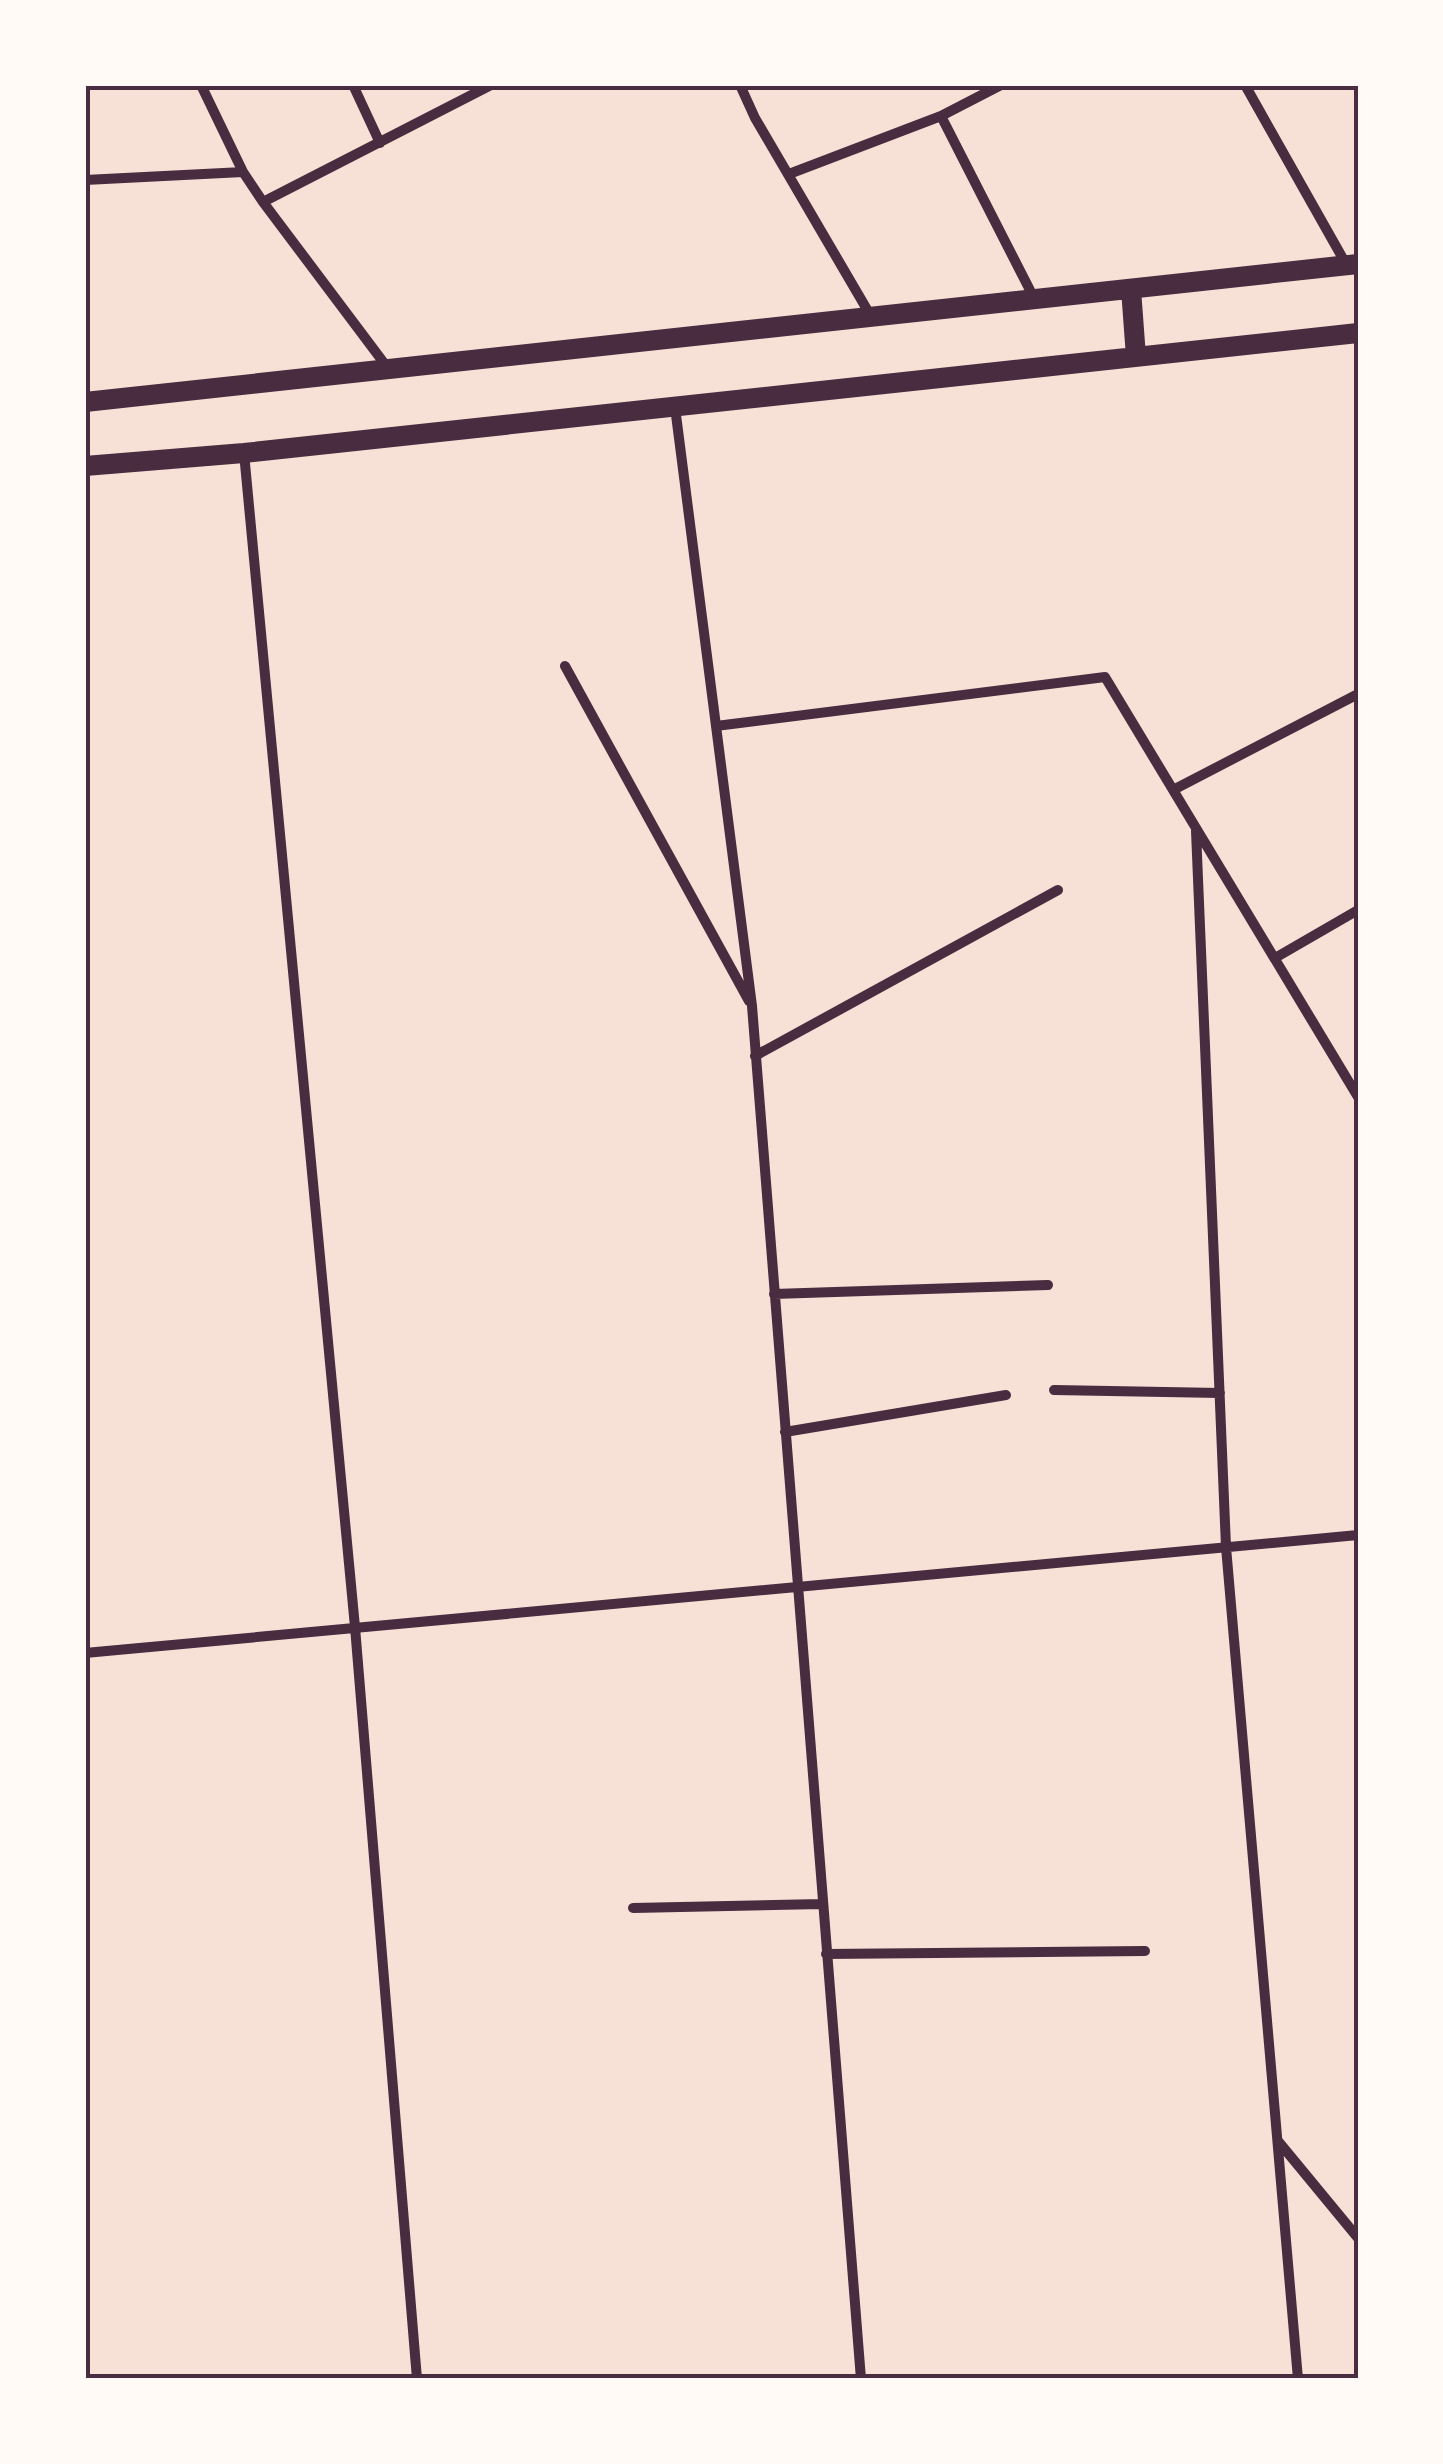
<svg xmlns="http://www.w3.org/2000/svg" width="1443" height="2464" viewBox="0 0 1443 2464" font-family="'DM Sans',sans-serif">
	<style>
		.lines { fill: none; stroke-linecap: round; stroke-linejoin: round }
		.minor { stroke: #4a2c40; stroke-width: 10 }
		.secondary { stroke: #4a2c40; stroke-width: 20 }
		.neatline { fill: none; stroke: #4a2c40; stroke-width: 4 }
	</style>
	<rect width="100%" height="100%" fill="#f7e1d7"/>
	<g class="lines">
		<path class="minor" d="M201 85 243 172 263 202 387 367
			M353 85 380 143
			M740 85 755 118 872 318
			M1245 85 1346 264
			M941 116 1034 298
			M789 174 941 116 1001 85
			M85 180 243 172
			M263 202 491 85
			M675 407 752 1006 861 2379
			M244 453 355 1627 417 2379
			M565 666 749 1001
			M716 726 1105 677 1358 1097
			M1173 790 1358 694
			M1196 831 1226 1547 1298 2379
			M1275 958 1358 910
			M755 1056 1058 890
			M774 1294 1048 1285
			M1054 1390 1220 1393
			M785 1432 1006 1395
			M85 1653 1358 1535
			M633 1908 822 1904
			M826 1954 1145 1951
			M1278 2141 1358 2238"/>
		<path class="secondary" d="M1131 289 1136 357
			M85 402 1358 264
			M85 466 244 453 1358 333"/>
	</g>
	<rect width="1443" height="2464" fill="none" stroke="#fffaf5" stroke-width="175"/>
	<rect x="88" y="88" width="1268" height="2288" class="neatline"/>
</svg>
